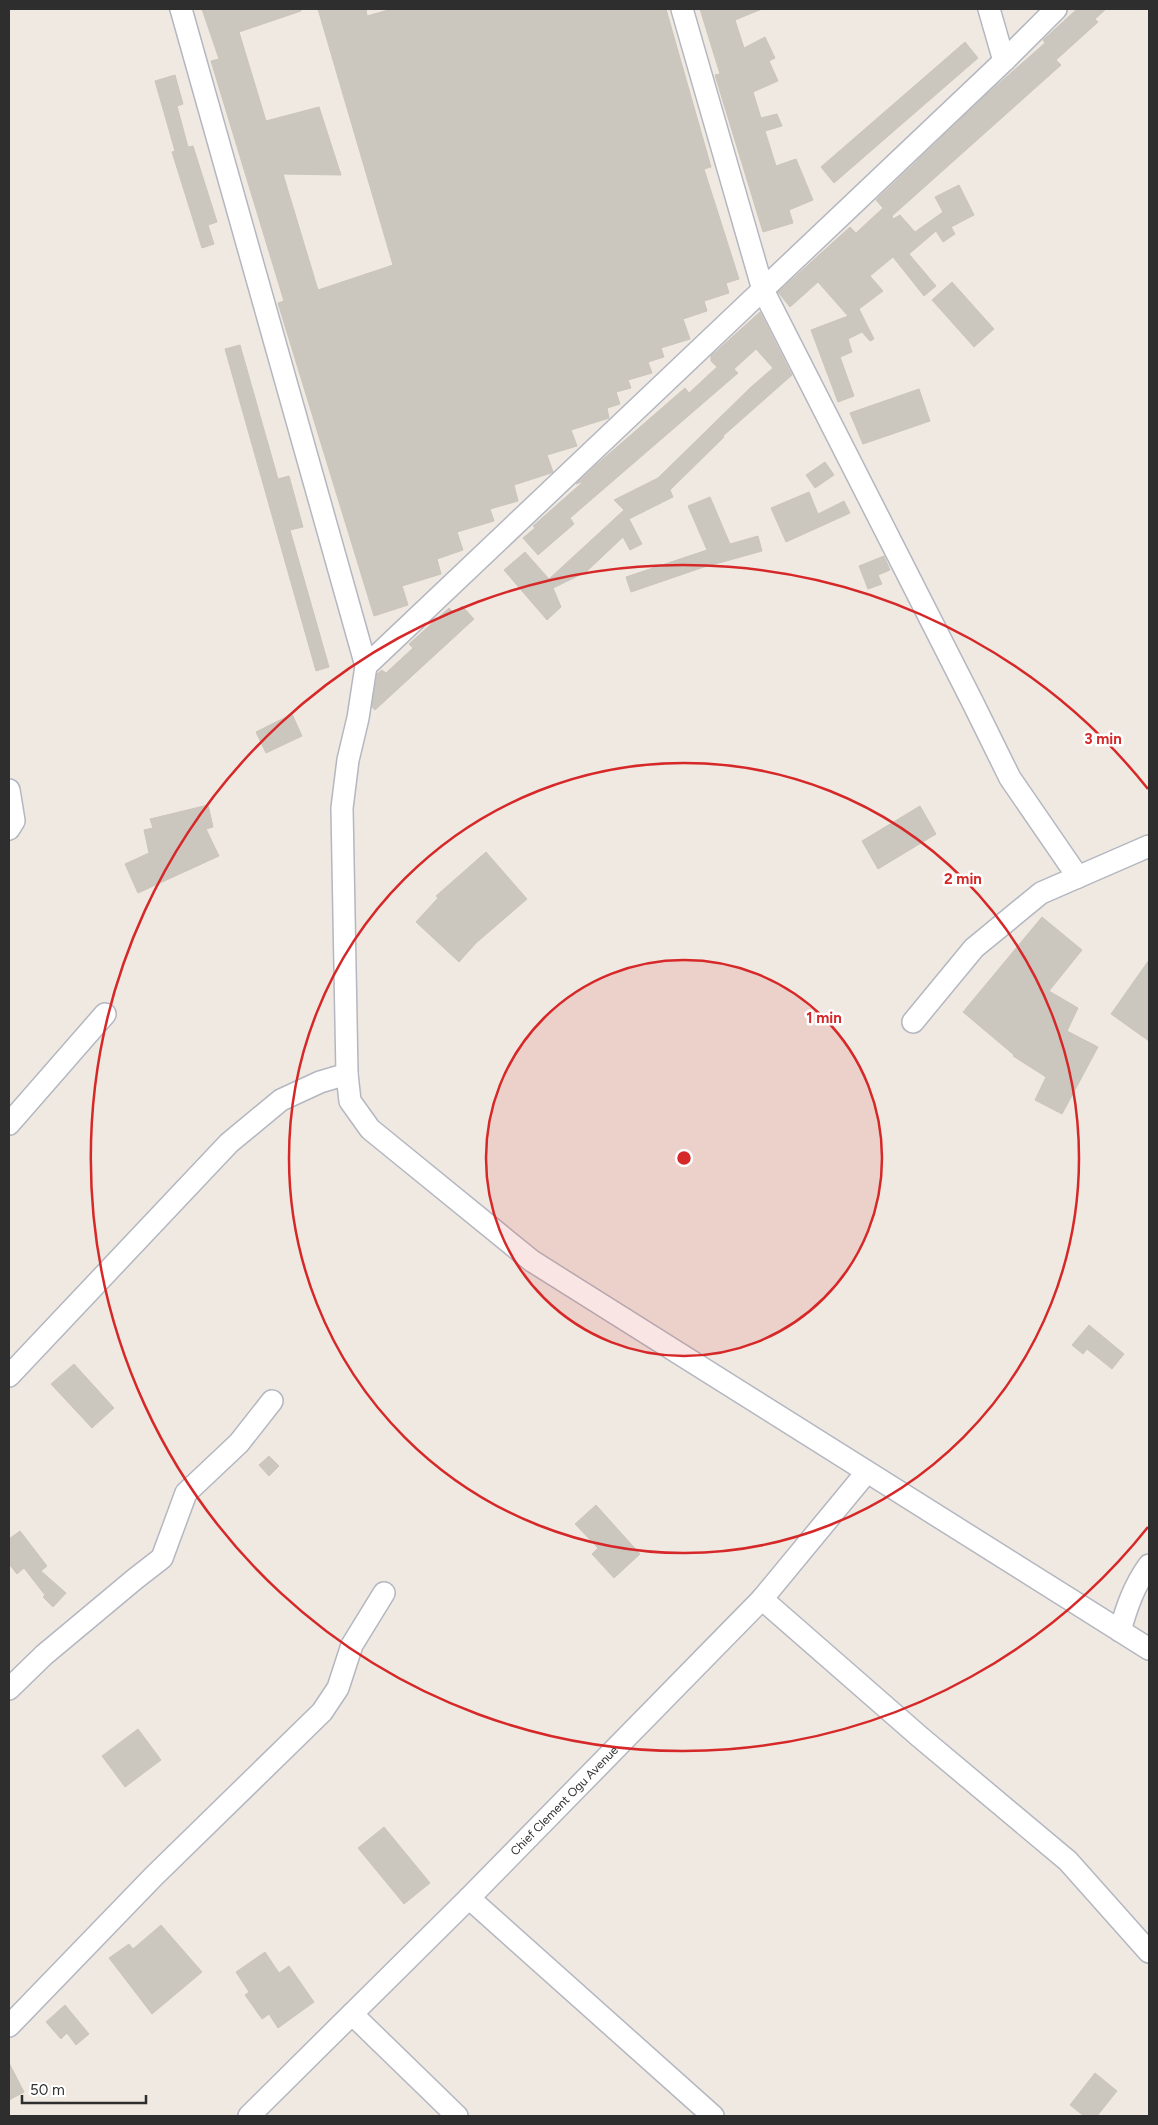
<svg xmlns="http://www.w3.org/2000/svg" width="1158" height="2125" viewBox="0 0 1158 2125" font-family="Figtree,sans-serif">
	<style>
		.building { fill: #cbc7bf; stroke: #cbc5ba }
		.lines { fill: none; stroke-linecap: round; stroke-linejoin: round }
		.minor-casing { stroke: #b4b7c1; stroke-width: 24 }
		.minor { stroke: #fff; stroke-width: 21 }
		.ring { fill: none; stroke: #d62828; stroke-width: 2.5 }
		.labels { text-anchor: middle; dominant-baseline: central; stroke-width: 5; stroke-linejoin: round; paint-order: stroke }
		.street-label { font-size: 12px; fill: #2e2e2e; stroke: #fff }
		.centre { fill: #d62828; stroke: #fff; stroke-width: 2.5 }
		.ring-label { font-size: 15px; text-anchor: middle; font-weight: bold; fill: #d62828; stroke: #fff; stroke-width: 5; stroke-linejoin: round; paint-order: stroke }
	</style>
	<rect width="100%" height="100%" fill="#efe9e1"/>
	<path class="building" d="M202 9H300L301 11 239 32 266 121 319 107 341 175 283 174 318 290 393 265 318 9H366L367 16 392 9H666L711 167 704 169 739 279 726 283 729 293 704 301 707 311 683 319 690 339 661 348 664 357 648 362 652 373 628 380 631 388 616 392 620 404 607 408 609 418 571 430 577 446 547 455 553 472 551 473 514 485 518 501 490 509 494 521 457 532 463 550 437 559 441 574 402 586 408 605 374 616 278 303 284 301 211 61 219 59Z
		M700 9H762L735 20 744 48 765 37 775 58 769 61 778 81 753 92 761 118 777 114 782 126 765 131 776 166 796 159 813 200 789 210 793 223 763 232 715 75 720 74Z
		M1077 9H1106L1095 19 1098 22 1056 60 1061 65 892 216 893 219 900 215 915 232 943 212 935 197 959 185 974 215 951 227 955 234 943 242 936 231 909 254 936 286 924 296 893 257 870 276 883 291 859 309 874 339 870 341 862 332 848 339 852 352 840 357 854 396 838 402 811 330 848 316 818 282 790 307 778 292 850 227 856 233 883 208 876 200 987 94 1045 43 1043 40Z
		M965 42 978 58 834 183 821 167Z
		M175 75 183 104 177 106 188 147 193 146 217 222 208 225 214 244 202 248 172 152 175 151 155 81Z
		M952 282 994 329 974 347 932 300Z
		M760 312 792 375 723 436 724 437 670 490 673 497 629 519 642 544 630 550 623 537 586 572 553 588 561 607 547 620 504 570 525 552 549 579 624 510 614 500 658 478 750 388 773 368 756 349 734 369 738 373 570 518 574 524 538 555 523 538 535 528 533 526 584 481 576 484 595 466 685 388 689 393 717 367 711 361V356Z
		M240 345 278 479 289 476 303 527 290 530 329 667 316 671 225 349Z
		M919 389 930 421 863 444 850 413Z
		M825 462 834 475 815 488 806 475Z
		M809 492 818 514 844 501 850 513 786 542 771 508Z
		M710 497 730 544 758 536 762 551 701 568 631 592 626 577 707 550 688 506Z
		M884 556 890 570 878 575 882 584 868 589 859 566Z
		M462 606 474 619 375 710 372 707 377 674 382 670 386 673 413 648 409 644 449 608 454 613Z
		M292 714 302 736 266 753 256 732Z
		M208 805 213 827 206 829 219 856 138 893 125 864 149 853 144 830 153 828 150 819Z
		M920 806 936 834 878 869 862 841Z
		M486 852 527 899 476 943 459 962 416 922 438 898 436 896Z
		M1042 917 1082 950 1049 991 1078 1008 1067 1031 1098 1047 1062 1114 1035 1100 1046 1077 1013 1056 1014 1055 963 1012Z
		M1149 960V1041L1111 1014Z
		M1089 1325 1124 1354 1112 1369 1087 1349 1083 1354 1072 1345Z
		M74 1364 114 1408 92 1428 51 1384Z
		M269 1456 279 1466 269 1476 259 1465Z
		M596 1505 640 1554 614 1578 592 1554 598 1548 575 1524Z
		M20 1531 47 1566 41 1571 66 1593 53 1607 43 1597 45 1595 24 1568 17 1574 9 1564V1539Z
		M138 1729 161 1760 125 1787 102 1756Z
		M384 1827 430 1883 404 1904 358 1848Z
		M161 1925 202 1972 152 2014 109 1958 129 1944 133 1949Z
		M265 1952 279 1973 289 1966 314 2002 278 2028 269 2014 262 2019 245 1995 249 1992 236 1972Z
		M65 2005 89 2034 76 2045 67 2033 61 2039 46 2022Z
		M9 2063 24 2092 9 2100Z
		M1095 2073 1117 2091 1097 2116H1084L1070 2105Z"/>
	<g class="lines">
		<g class="minor-casing">
			<g id="minor">
				<path d="M181 9 366 666 1004 61 1056 9"/>
				<path d="M682 9 763 290 973 703 1010 778 1078 877"/>
				<path d="M989 9 1004 61"/>
				<path d="M366 666 358 718 348 760 342 808 347 1074 350 1101 370 1129 532 1261 1149 1649"/>
				<path d="M9 790 14 821 9 829"/>
				<path d="M913 1022 974 948 1041 893 1149 846"/>
				<path d="M9 1124 105 1014"/>
				<path d="M9 1376 229 1143 281 1100 320 1082 347 1074"/>
				<path d="M762 1599 920 1737 1068 1861 1149 1952"/>
				<path d="M1120 1631C1127 1606 1134 1586 1149 1565"/>
				<path d="M9 1689 44 1655 135 1579 162 1558 186 1493 239 1443 272 1401"/>
				<path d="M469 1898 713 2116"/>
				<path d="M352 2014 457 2116"/>
				<path d="M9 2026 154 1876 322 1712 338 1688 352 1645 384 1593"/>
				<path id="s1" d="M249 2116 469 1898 762 1599 866 1473"/>
			</g>
		</g>
		<use href="#minor" class="minor"/>
	</g>
	<circle cx="684" cy="1158" r="198" fill="#d62828" fill-opacity=".12"/>
	<g class="ring">
		<circle cx="684" cy="1158" r="198"/>
		<circle cx="684" cy="1158" r="395"/>
		<path d="M1148 1527A593 593 0 1 1 1148 789"/>
	</g>
	<g class="labels">
		<g class="street-label">
			<text stroke="none"><textPath href="#s1" startOffset="446">Chief Clement Ogu Avenue</textPath></text>
		</g>
	</g>
	<circle cx="684" cy="1158" r="8" class="centre"/>
	<g class="ring-label">
		<text x="1103" y="744">3 min</text>
		<text x="963" y="884">2 min</text>
		<text x="824" y="1023">1 min</text>
	</g>
	<rect width="1158" height="2125" fill="none" stroke="#2e2e2e" stroke-width="20"/>
	<path d="M22 2095v8h124v-8" fill="none" stroke="#2e2e2e" stroke-width="2.5"/>
	<text x="30" y="2095" font-size="15" fill="#2e2e2e" stroke="#ffffff" stroke-width="4" paint-order="stroke">50 m</text>
</svg>
